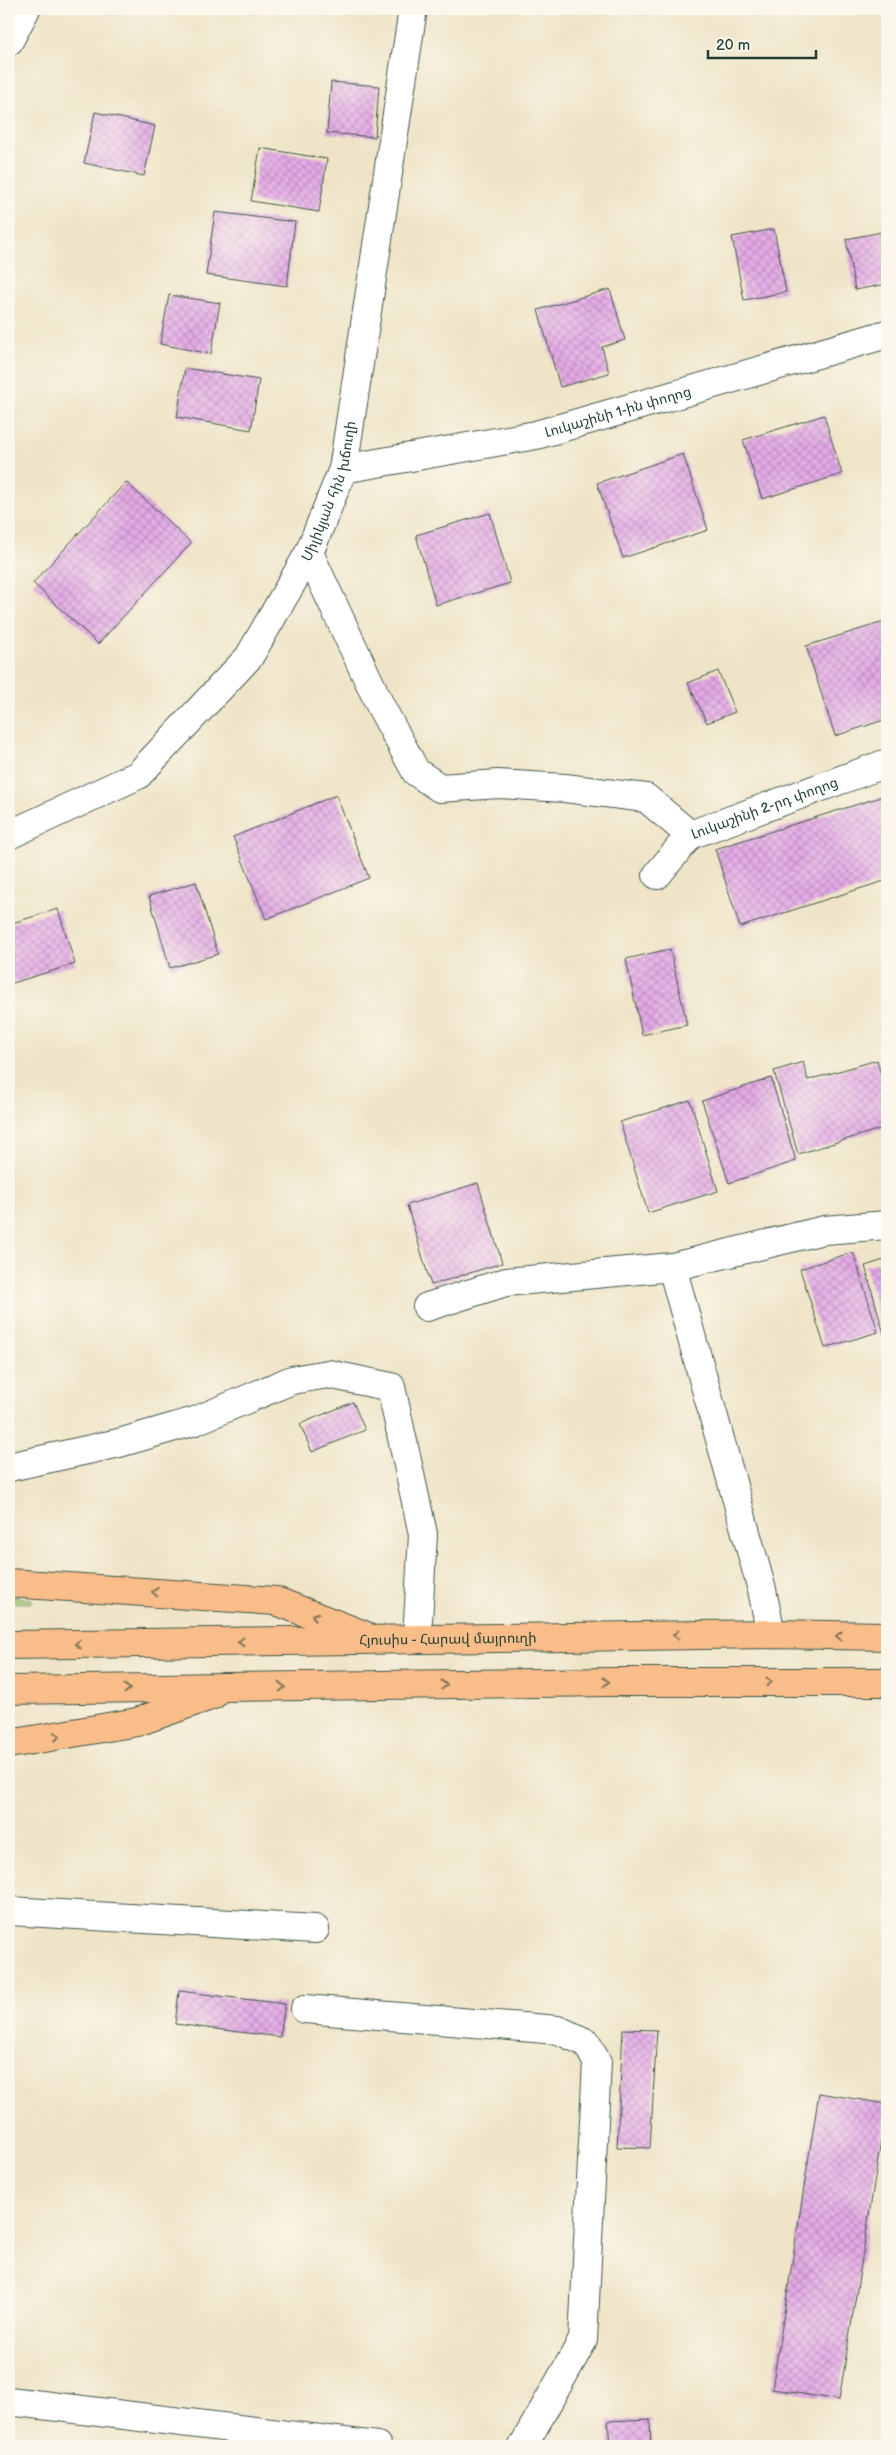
<svg xmlns="http://www.w3.org/2000/svg" width="896" height="2455" viewBox="0 0 896 2455" font-family="'Balsamiq Sans','Noto Sans Armenian',sans-serif">
	<style>
		.grass { fill: #9bc571; stroke: #5d8152 }
		.building { fill: url(#building-cross-hatch) }
		.lines { fill: none; stroke-linecap: round; stroke-linejoin: round }
		.minor-casing { stroke: #3e564a; stroke-width: 30 }
		.highway-casing { stroke: #3e564a; stroke-width: 30 }
		.minor { stroke: #fff; stroke-width: 28 }
		.highway { stroke: #f8bd89; stroke-width: 28 }
		.oneway { stroke: #81775a }
		.labels { text-anchor: middle; dominant-baseline: central; stroke-width: 4; stroke-linejoin: round; paint-order: stroke }
		.street-label { font-size: 14px; fill: #1f3d34; stroke: #fbf7ec }
	</style>
	<defs>
		<pattern id="building-cross-hatch" width="8" height="8" patternUnits="userSpaceOnUse" patternTransform="scale(1.25)"><rect width="8" height="8" fill="#e5abe7"/><path d="M0 0l8 8M0 8l8-8" fill="none" stroke="#b98cbc"/></pattern>
	</defs>
	<rect width="100%" height="100%" fill="#fbf7ec"/>
	<filter id="ink" filterUnits="userSpaceOnUse"><feTurbulence type="fractalNoise" baseFrequency=".02" numOctaves="2"/><feDisplacementMap in="SourceGraphic" scale="10" xChannelSelector="R" yChannelSelector="G"/><feConvolveMatrix kernelMatrix="1 2 1 2 8 2 1 2 1" color-interpolation-filters="sRGB"/></filter>
	<filter id="wash" filterUnits="userSpaceOnUse"><feTurbulence type="fractalNoise" baseFrequency=".0096" numOctaves="4" result="noise"/><feDisplacementMap in="SourceGraphic" scale="20" xChannelSelector="R" yChannelSelector="G"/><feGaussianBlur stdDeviation="1.12" result="paint"/><feColorMatrix in="noise" values="0 0 0 0 0 0 0 0 0 0 0 0 0 0 0 0 0 1.4 0 .05"/><feComposite in="paint" operator="in"/></filter>
	<g filter="url(#wash)">
		<rect width="100%" height="100%" fill="#efe4c7"/>
		<path class="grass" d="M9 1597 32 1599V1603H9Z"/>
		<g id="blocks">
			<path class="building" d="M331 82 379 86 375 137 327 133Z
				M95 112 155 126 144 176 84 163Z
				M260 148 327 159 319 212 251 201Z
				M215 212 295 222 287 286 206 275Z
				M774 229 786 292 744 300 732 237Z
				M887 231V284L855 290 846 239Z
				M610 289 625 340 602 347 609 373 560 387 538 310Z
				M169 295 220 303 211 354 160 344Z
				M185 368 259 380 251 430 177 417Z
				M824 415 842 474 762 499 743 440Z
				M683 454 708 530 623 558 597 483Z
				M126 482 191 543 98 644 33 583Z
				M490 513 510 583 436 605 416 535Z
				M887 621V719L835 736 806 646Z
				M718 671 735 712 707 723 688 683Z
				M336 795 369 878 266 919 233 837Z
				M887 795V880L740 927 715 849Z
				M196 882 218 954 170 968 149 896Z
				M58 909 75 964 9 984V924Z
				M670 949 687 1025 642 1035 626 959Z
				M887 1024V1038L883 1026Z
				M877 1060 887 1096V1127L798 1154 774 1071 803 1062 808 1080Z
				M771 1078 796 1161 729 1183 702 1101Z
				M690 1100 718 1191 648 1213 620 1122Z
				M478 1183 502 1263 431 1285 407 1205Z
				M853 1252 878 1332 825 1348 800 1269Z
				M887 1259V1345L865 1266Z
				M353 1402 365 1430 312 1452 300 1424Z
				M179 1991 285 2004 280 2037 175 2024Z
				M623 2029 657 2030 650 2148 617 2147Z
				M819 2093 887 2104 839 2400 772 2389Z
				M650 2419 651 2446H610L608 2421Z"/>
		</g>
	</g>
	<g filter="url(#ink)">
		<use href="#blocks" fill-opacity="0" stroke="#3e564a" stroke-width="1"/>
		<g class="lines">
			<g class="minor-casing">
				<g id="minor">
					<path d="M9 41 26 9"/>
					<path id="s1" d="M343 469 536 435 887 334"/>
					<path d="M309 553 381 707 416 772 440 788 498 784 565 788 646 798 690 835"/>
					<path id="s2" d="M9 835 138 775 249 657 309 553 343 469 413 9"/>
					<path id="s3" d="M657 875 690 835 887 763"/>
					<path d="M672 1267 762 1590 771 1634"/>
					<path d="M427 1307 506 1282 672 1267 824 1230 887 1225"/>
					<path d="M9 1467 119 1443 195 1421 292 1380 328 1374 391 1387 423 1534 417 1638"/>
					<path d="M9 1911 315 1929"/>
					<path d="M305 2009 558 2030 587 2043 597 2062 583 2340 523 2446"/>
					<path d="M9 2401 377 2446"/>
				</g>
			</g>
			<g class="highway-casing">
				<g id="highway">
					<path d="M9 1583 276 1601 364 1635"/>
					<path id="s4" d="M9 1645 771 1634 887 1636"/>
					<path d="M9 1690 608 1682H887"/>
					<path d="M9 1744 137 1722 213 1695"/>
				</g>
			</g>
			<use href="#minor" class="minor"/>
			<use href="#highway" class="highway"/>
		</g>
		<defs><path id="oneway-chevron" d="M-2-3.5L2.5 0L-2 3.5" fill="none" stroke-width="1.6" stroke-linecap="round" stroke-linejoin="round" transform="scale(1.25)"/></defs>
		<g class="oneway">
			<use href="#oneway-chevron" transform="translate(155 1592) rotate(-176)"/>
			<use href="#oneway-chevron" transform="translate(315 1616) rotate(-159)"/>
			<use href="#oneway-chevron" transform="translate(676 1635) rotate(179)"/>
			<use href="#oneway-chevron" transform="translate(839 1636) rotate(-179)"/>
			<use href="#oneway-chevron" transform="translate(241 1642) rotate(179)"/>
			<use href="#oneway-chevron" transform="translate(78 1644) rotate(179)"/>
			<use href="#oneway-chevron" transform="translate(606 1682) rotate(-1)"/>
			<use href="#oneway-chevron" transform="translate(769 1682)"/>
			<use href="#oneway-chevron" transform="translate(444 1685) rotate(-1)"/>
			<use href="#oneway-chevron" transform="translate(282 1687) rotate(-1)"/>
			<use href="#oneway-chevron" transform="translate(127 1689)"/>
			<use href="#oneway-chevron" transform="translate(57 1736) rotate(-10)"/>
		</g>
	</g>
	<g class="labels">
		<g class="street-label">
			<text stroke="none"><textPath href="#s1" startOffset="281">Լուկաշինի 1-ին փողոց</textPath></text>
			<text stroke="none"><textPath href="#s2" startOffset="490">Սիլիկյան հին խճուղի</textPath></text>
			<text stroke="none"><textPath href="#s3" startOffset="131">Լուկաշինի 2-րդ փողոց</textPath></text>
			<text stroke="none"><textPath href="#s4" startOffset="439">Հյուսիս - Հարավ մայրուղի</textPath></text>
		</g>
	</g>
	<rect width="896" height="2455" fill="none" stroke="#fbf7ec" stroke-width="30"/>
	<path d="M708 50v8h108v-8" fill="none" stroke="#1f3d34" stroke-width="2.5"/>
	<text x="716" y="50" font-size="15" fill="#1f3d34" stroke="#fbf7ec" stroke-width="4" paint-order="stroke">20 m</text>
</svg>
